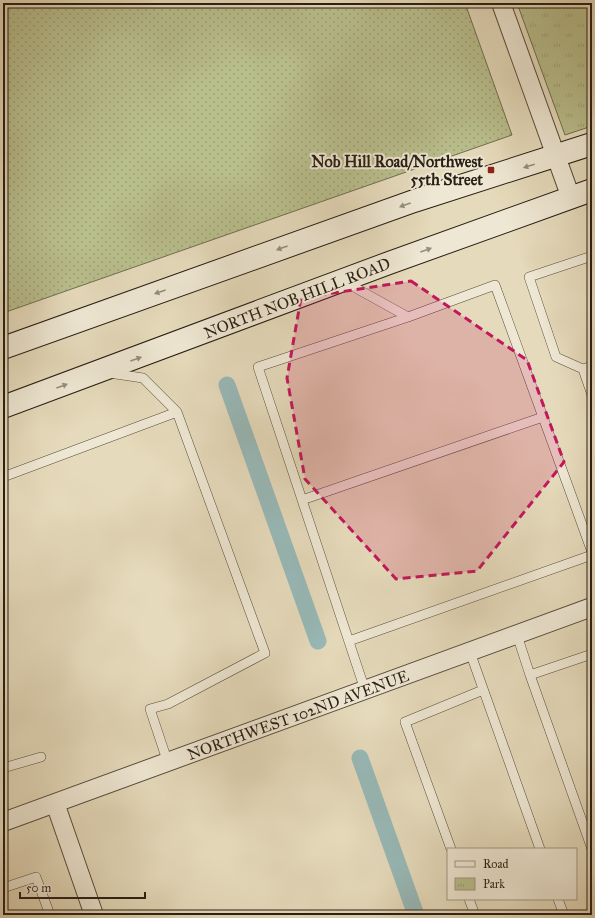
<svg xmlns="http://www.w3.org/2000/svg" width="595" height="918" viewBox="0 0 595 918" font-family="'IM FELL Great Primer',serif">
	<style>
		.grass { fill: url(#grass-dots); stroke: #706e50 }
		.park { fill: url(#park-tufts); stroke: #706e50 }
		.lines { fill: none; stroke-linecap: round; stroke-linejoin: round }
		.canal { stroke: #98b9b8; stroke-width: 17 }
		.lane-casing { stroke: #574d3d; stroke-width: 10 }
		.street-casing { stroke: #574d3d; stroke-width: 20 }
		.secondary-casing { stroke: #281e13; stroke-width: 24 }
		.lane { stroke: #eee7d3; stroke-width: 9 }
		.street { stroke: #eee7d3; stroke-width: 18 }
		.secondary { stroke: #eee7d3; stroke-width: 22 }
		.oneway { fill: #958d7d }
		.marked { fill: #c2185b; fill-opacity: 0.2; stroke: #c2185b; stroke-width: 3; stroke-dasharray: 8 5; stroke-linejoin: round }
		.poi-dot { fill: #8f2418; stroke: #eee7d3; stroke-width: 1.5 }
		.labels { text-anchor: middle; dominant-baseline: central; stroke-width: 4; stroke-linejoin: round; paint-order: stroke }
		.poi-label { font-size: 16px; font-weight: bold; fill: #281e13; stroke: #eee7d3; text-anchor: end }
		.street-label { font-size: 16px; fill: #281e13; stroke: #eee7d3 }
	</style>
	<defs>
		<pattern id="grass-dots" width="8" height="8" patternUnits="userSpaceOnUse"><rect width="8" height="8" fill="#b9be8d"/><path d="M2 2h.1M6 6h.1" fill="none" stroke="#9fa379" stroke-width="1.8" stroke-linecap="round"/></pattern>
		<pattern id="park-tufts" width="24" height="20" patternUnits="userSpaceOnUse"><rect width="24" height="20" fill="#b9be8d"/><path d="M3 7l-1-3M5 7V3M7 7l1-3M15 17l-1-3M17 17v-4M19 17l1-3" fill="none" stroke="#9fa379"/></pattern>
	</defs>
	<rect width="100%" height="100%" fill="#e5dabb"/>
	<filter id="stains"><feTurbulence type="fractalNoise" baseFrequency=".005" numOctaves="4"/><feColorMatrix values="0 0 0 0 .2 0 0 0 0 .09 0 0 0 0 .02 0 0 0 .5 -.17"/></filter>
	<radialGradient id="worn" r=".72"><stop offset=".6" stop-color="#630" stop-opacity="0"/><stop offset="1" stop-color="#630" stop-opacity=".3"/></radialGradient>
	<path class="grass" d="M3 3H465L512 135 3 313Z"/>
	<path class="park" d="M517 3H592V126L565 135Z"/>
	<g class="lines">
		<path class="canal" d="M227 385 318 641
			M360 758 416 915"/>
		<g class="lane-casing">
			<path id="lane" d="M592 256 529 277 556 357 583 369 592 366
				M345 282 408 317 258 367 365 690
				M408 317 495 285 592 552
				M583 369 592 395
				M109 373 143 378 177 412
				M3 477 177 412 265 653 168 704 150 709 168 763
				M302 500 543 417
				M517 635 530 675 592 654
				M349 641 592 555
				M470 652 540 849
				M530 675 592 849
				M3 768 41 757
				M451 849 405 722 483 690
				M3 888 36 877 50 915
				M469 899 475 915
				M558 899 564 915"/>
		</g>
		<g class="street-casing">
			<path id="street" d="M501 3 571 198
				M55 803 94 915
				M3 822 592 607"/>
		</g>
		<g class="secondary-casing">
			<path id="secondary" d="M3 348 414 201 592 144
				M3 407 389 263 592 190"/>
		</g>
		<use href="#lane" class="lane"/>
		<use href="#street" class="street"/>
		<use href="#secondary" class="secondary"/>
	</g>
	<defs><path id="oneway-solid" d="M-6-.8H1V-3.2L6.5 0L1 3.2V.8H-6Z"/></defs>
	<g class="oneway">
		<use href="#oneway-solid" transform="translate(529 166) rotate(163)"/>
		<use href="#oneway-solid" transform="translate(405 205) rotate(160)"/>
		<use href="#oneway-solid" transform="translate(282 248) rotate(160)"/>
		<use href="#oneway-solid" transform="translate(426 250) rotate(-20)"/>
		<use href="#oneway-solid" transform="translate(160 292) rotate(161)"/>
		<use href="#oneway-solid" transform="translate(136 359) rotate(-20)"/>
		<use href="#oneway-solid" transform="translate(62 386) rotate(-20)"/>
	</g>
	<path class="marked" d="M411 281 527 360 564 462 477 571 396 579 305 479 287 378 301 298Z"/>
	<rect class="poi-dot" x="487" y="166" width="8" height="8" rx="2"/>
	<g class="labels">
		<g class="poi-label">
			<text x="483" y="161">Nob Hill Road/Northwest<tspan x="483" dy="18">55th Street</tspan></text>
		</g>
		<g class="street-label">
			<text transform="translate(297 298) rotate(-21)">NORTH NOB HILL ROAD</text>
			<text transform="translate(298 715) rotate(-20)">NORTHWEST 102ND AVENUE</text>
		</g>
	</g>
	<rect width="595" height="918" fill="none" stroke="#e5dabb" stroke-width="16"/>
	<rect x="4" y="4" width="587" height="910" fill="none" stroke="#281e13" stroke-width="2"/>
	<rect x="8" y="8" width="579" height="902" fill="none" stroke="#281e13"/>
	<rect x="447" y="848" width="130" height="52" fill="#eee7d3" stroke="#9f9786"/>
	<rect x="455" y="861" width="20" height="6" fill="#eee7d3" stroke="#9f9786"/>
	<text x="483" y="868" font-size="12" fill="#281e13">Road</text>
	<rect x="455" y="878" width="20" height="12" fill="url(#park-tufts)" stroke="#9f9786"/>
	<text x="483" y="888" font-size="12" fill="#281e13">Park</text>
	<path d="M20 892v6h125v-6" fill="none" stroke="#281e13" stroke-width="2"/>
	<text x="26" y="892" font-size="12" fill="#281e13" stroke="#eee7d3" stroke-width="3" paint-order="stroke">50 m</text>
	<rect width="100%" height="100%" filter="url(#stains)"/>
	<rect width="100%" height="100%" fill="url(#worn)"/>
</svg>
